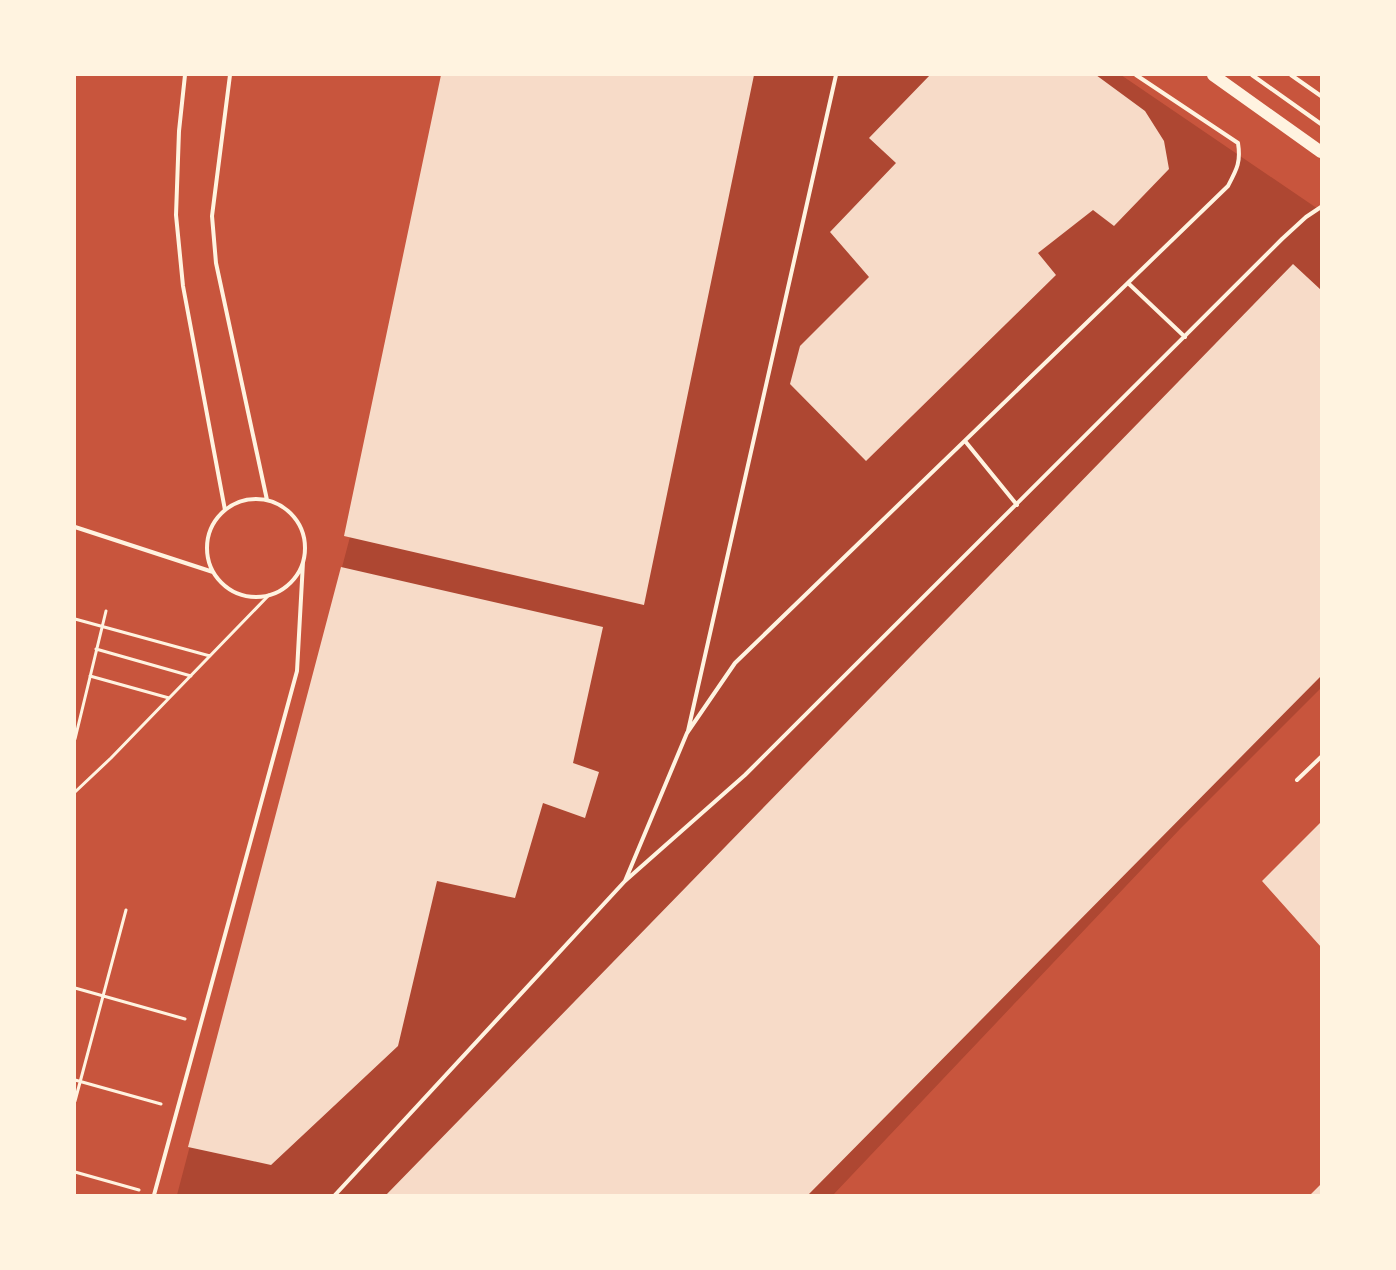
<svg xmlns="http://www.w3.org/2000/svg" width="1396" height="1270" viewBox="0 0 1396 1270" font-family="Jost,sans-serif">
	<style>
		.green { fill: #ae4732 }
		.building { fill: #f7dbc8 }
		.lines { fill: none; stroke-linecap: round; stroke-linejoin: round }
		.path { stroke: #fff3e0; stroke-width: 3 }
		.service { stroke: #fff3e0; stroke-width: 4 }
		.primary { stroke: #fff3e0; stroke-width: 12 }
	</style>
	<rect width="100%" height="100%" fill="#c8553d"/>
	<path class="green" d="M448 75H1121L1321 211V688L1180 829 833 1195H177L361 495Z"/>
	<path class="building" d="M441 75H754L644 605 344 536Z
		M930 75H1096L1145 111 1164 141 1169 169 1114 226 1093 210 1038 253 1056 275 866 461 790 384 800 346 869 277 830 232 896 163 869 138Z
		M1293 264 1321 290V676L808 1195H386Z
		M341 567 603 627 573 763 599 772 585 818 543 803 515 898 437 881 398 1046 271 1165 188 1147Z
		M1321 822V947L1262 881Z
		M1321 1184V1195H1310Z"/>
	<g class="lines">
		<path class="path" d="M75 619 210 656
			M96 649 191 676
			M90 676 169 698
			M75 739 106 611
			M75 792 111 758 269 595
			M75 988 185 1019
			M75 1080 161 1104
			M75 1101 126 910
			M75 1172 139 1190"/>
		<path class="service" d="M185 75 179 131 176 215 183 286 225 510
			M230 75 212 216 216 263 267 500
			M1136 75 1238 143C1241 162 1237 169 1228 186L735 663 687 733 625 881 745 775 1282 239 1306 217 1321 207
			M1252 75 1321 124
			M1291 75 1321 96
			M1128 283 1185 337
			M965 441 1017 505
			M207 548a49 49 0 1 1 98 0a49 49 0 1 1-98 0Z
			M75 527 213 572
			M688 731 836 75
			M1297 780 1321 757
			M154 1195 297 671 303 562
			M335 1195 625 881"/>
		<path class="primary" d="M1213 75 1321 152"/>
	</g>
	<rect width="1396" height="1270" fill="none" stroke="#fff3e0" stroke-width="152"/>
</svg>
